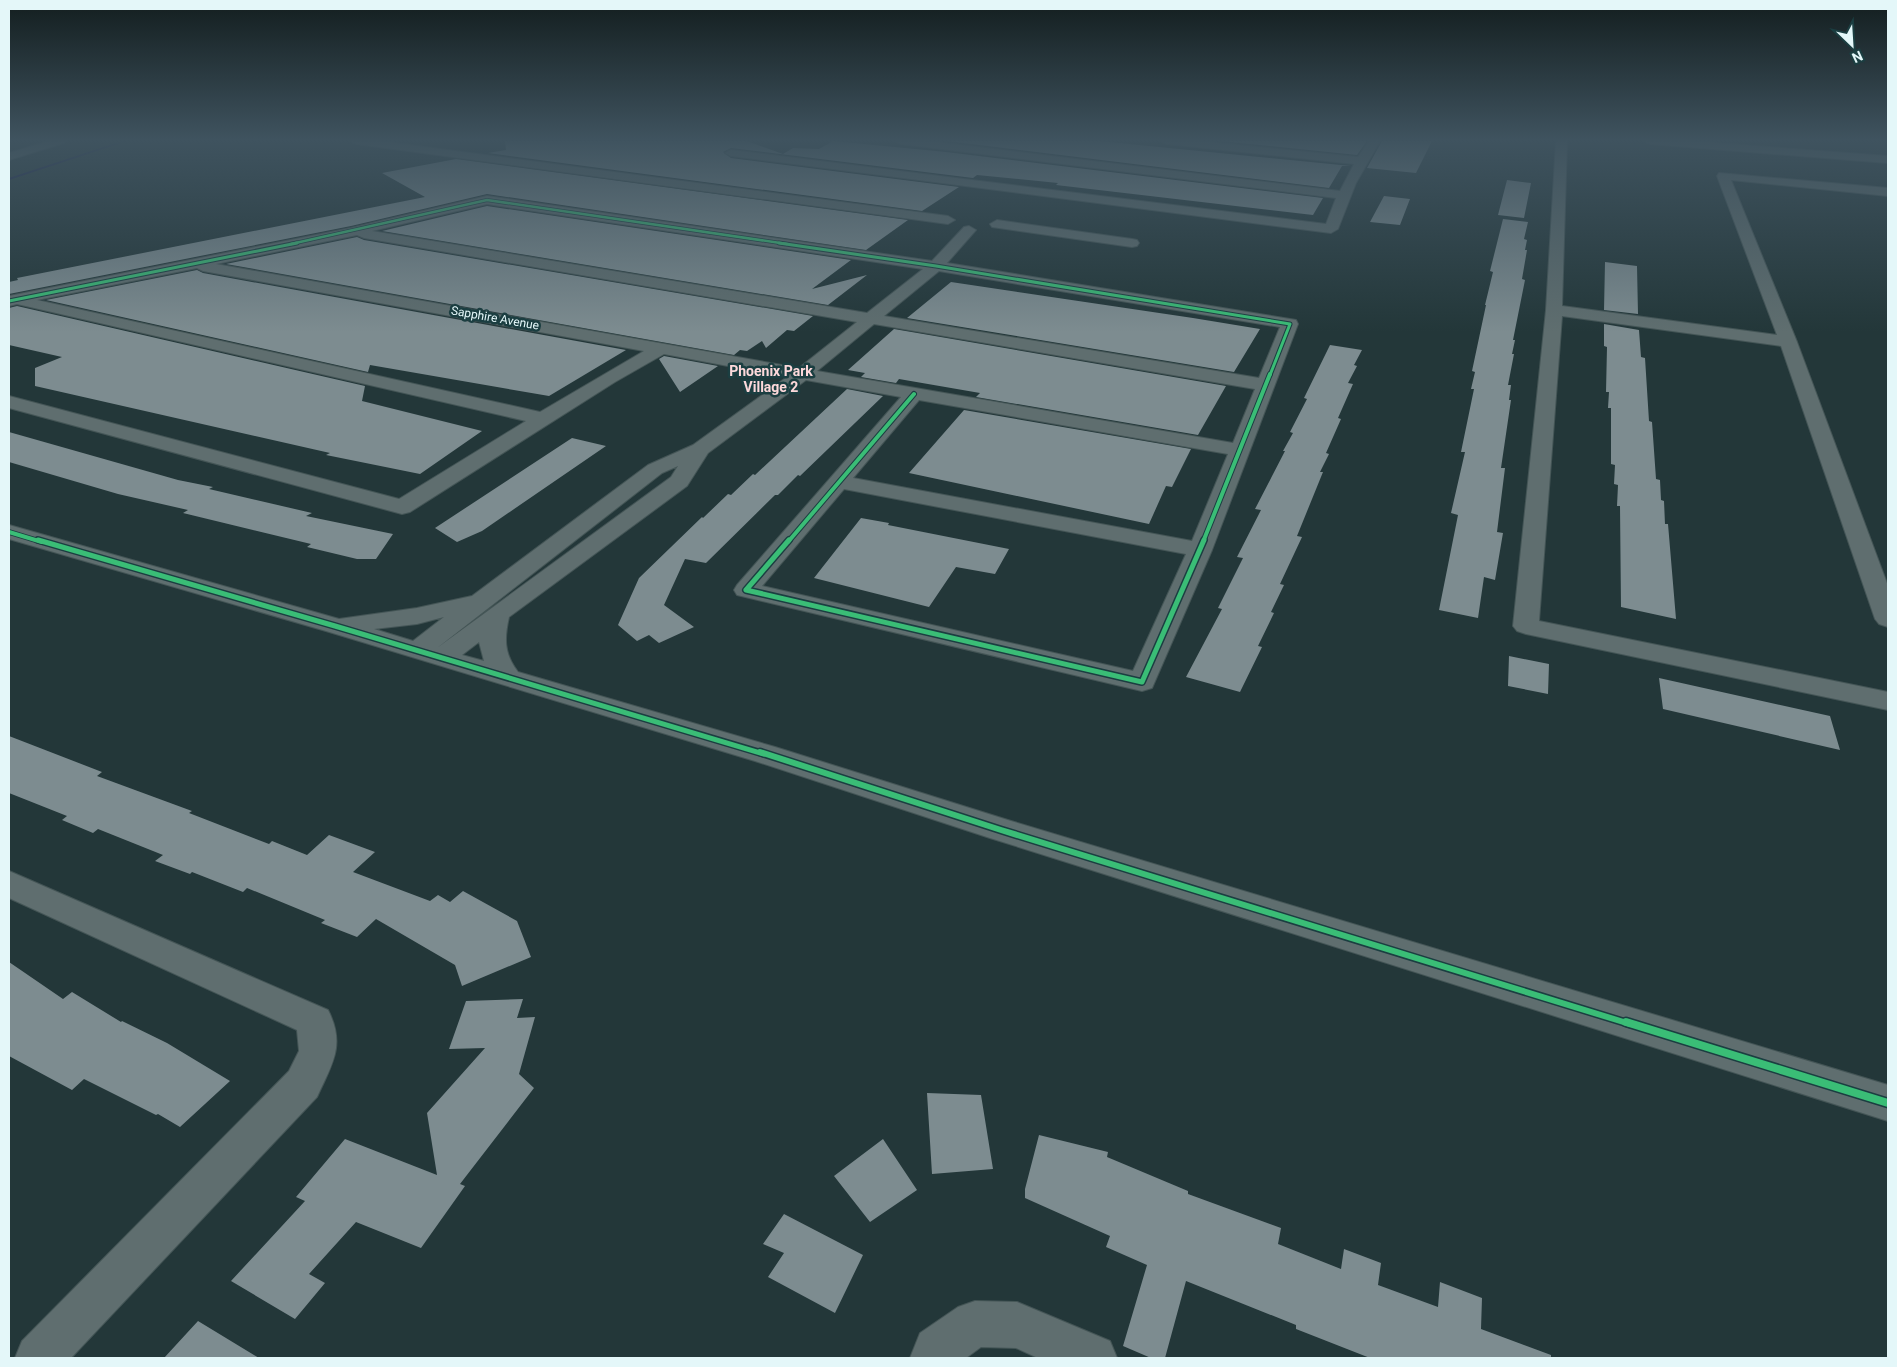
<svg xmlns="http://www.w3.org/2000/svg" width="1897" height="1367" viewBox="0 0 1897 1367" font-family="Roboto,sans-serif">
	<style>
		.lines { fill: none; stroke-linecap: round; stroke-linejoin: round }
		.stream { fill: #11164d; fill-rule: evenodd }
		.building { fill: #7d8c90 }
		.street-casing { stroke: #445556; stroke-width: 2 }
		.street { fill: #5f6e6f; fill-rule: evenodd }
		.cycleway-far5-casing { stroke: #1b3e41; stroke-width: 4 }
		.cycleway-far4-casing { stroke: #1b3e41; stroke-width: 5 }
		.cycleway-far3-casing { stroke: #1b3e41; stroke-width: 6 }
		.cycleway-far2-casing { stroke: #1b3e41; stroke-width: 8 }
		.cycleway-far1-casing { stroke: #1b3e41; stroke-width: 9 }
		.cycleway-casing { stroke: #1b3e41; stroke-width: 11 }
		.cycleway-far5 { stroke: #3abd76; stroke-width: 2.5 }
		.cycleway-far4 { stroke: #3abd76; stroke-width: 3 }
		.cycleway-far3 { stroke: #3abd76; stroke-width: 4 }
		.cycleway-far2 { stroke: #3abd76; stroke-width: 5 }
		.cycleway-far1 { stroke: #3abd76; stroke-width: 6 }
		.cycleway { stroke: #3abd76; stroke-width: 8 }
		.labels { text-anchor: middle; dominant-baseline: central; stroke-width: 5; stroke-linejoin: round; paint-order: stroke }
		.far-street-label { font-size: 12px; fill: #e4f7f9; stroke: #1b3e41 }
		.far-neighbourhood-label { font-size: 14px; font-weight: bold; fill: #fdd9db; stroke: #1b3e41 }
	</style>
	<rect width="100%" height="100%" fill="#233739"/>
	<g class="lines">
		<path class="stream" d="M122 141H127L9 180V178Z"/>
	</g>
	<path class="building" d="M505 141H747L783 154 793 148 819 149 833 141 946 152 1323 198 1313 215 1056 185 1058 183 977 175 973 178 731 148 723 152 731 158 959 187 922 211 488 153 506 150Z
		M947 141H1099L1351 166H1342L1329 188Z
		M1221 141H1367L1357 155Z
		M1382 141H1432L1416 173 1367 168Z
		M456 159 908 220 866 250 487 194 351 226 9 294V282L18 280 17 278 425 197 382 173Z
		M1507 180 1531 183 1524 218 1498 215Z
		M1384 196 1410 199 1400 225 1370 222Z
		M487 206 851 260 812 289 867 275 828 305 382 231Z
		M1503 219 1528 222 1524 239 1527 240 1525 250H1527L1522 279 1525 280 1513 340H1515L1512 354H1514L1508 385H1511L1509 400H1511L1501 468H1505L1497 532 1503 533 1495 580 1484 577 1478 618 1439 610 1458 515 1451 513 1465 452H1461L1474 389H1471L1475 372 1472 371 1486 305H1485L1493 272 1490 271Z
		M357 237 364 240 813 316 794 331 787 330 766 348 762 341 747 351 740 350 734 355 226 264Z
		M1605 262 1637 266 1638 314 1604 310Z
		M197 270 203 273 626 350 549 396 370 365 368 372 46 300Z
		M951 282 1193 318 1260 329 1234 372 907 318Z
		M17 306 365 386 362 401 482 431 420 474 326 455 330 453 35 386V368L62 357 9 345V308Z
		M1604 324 1639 330 1641 357 1645 358 1649 421 1652 422 1656 479 1660 480 1661 500 1664 501 1665 524H1668L1676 619 1621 607 1620 506H1617L1618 485 1614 484 1615 465 1611 464V408H1608L1609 392H1606L1607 347 1604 346Z
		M894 329 1226 386 1198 435 976 397 980 393 899 379 896 383 861 377 865 373 848 370Z
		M1330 345 1362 350 1354 365 1357 366 1348 383 1353 384 1338 418 1341 419 1326 453 1329 454 1320 472H1323L1297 536 1302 537 1280 584 1284 585 1271 612 1274 613 1258 646 1262 647 1240 692 1186 677 1222 609 1218 608 1243 558 1237 557 1261 510 1255 509 1285 451H1283L1293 433 1290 432 1307 399 1304 398Z
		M664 356 718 366 680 392 659 359Z
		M847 389 883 396 800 476 798 475 778 495H775L706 563 685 559 664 605 694 627 659 643 649 635 637 641 618 625 639 578 702 517 703 518 728 494 731 495 753 474 755 475Z
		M964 410 1191 449 1172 487 1166 486 1149 524 909 473Z
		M9 432 178 480 213 487 209 489 312 513 306 516 393 534 376 559H357L307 547 311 544 183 513 188 510 118 494 9 462Z
		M572 438 606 446 482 531 457 542 435 528Z
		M861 518 889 523 888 525 1009 549 995 574 956 567 929 607 814 578Z
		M1509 656 1549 664 1548 694 1508 686Z
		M1659 678 1830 716 1840 750 1663 709Z
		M9 736 102 772 97 776 192 811 189 813 269 844 272 841 307 855 329 835 375 852 353 872 430 901 438 895 450 902 463 891 517 921 531 957 462 986 455 965 376 919 357 937 321 923 325 920 247 888 243 892 192 872 190 874 155 861 163 855 98 829 93 833 62 820 67 816 9 793Z
		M9 962 63 999 72 992 121 1022 122 1021 167 1043 230 1081 180 1127 158 1114 156 1115 84 1079 72 1090 9 1056Z
		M523 999 517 1018 535 1017 519 1074 534 1088 460 1184 465 1186 421 1248 356 1222 309 1274 325 1283 295 1319 231 1281 305 1201 296 1197 345 1139 437 1175 427 1113 485 1048 449 1049 466 1001Z
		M927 1093 981 1095 993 1169 932 1174Z
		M1039 1135 1108 1152 1107 1157 1188 1191V1194L1281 1228 1278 1244 1341 1269 1344 1249 1381 1263 1378 1285 1438 1307 1440 1282 1482 1298 1481 1329 1551 1355V1358H1370L1296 1329V1325L1186 1281 1165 1358H1151L1123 1346 1147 1265 1106 1247 1110 1236 1025 1198V1189Z
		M883 1139 917 1190 870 1222 834 1176Z
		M784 1214 863 1255 835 1313 768 1277 784 1253 763 1244Z
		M198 1321 259 1358H164Z"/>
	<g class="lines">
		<g class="street-casing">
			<path id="street" d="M49 141H66L64 143 9 160V153Z
				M350 141H380L948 216 955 220 948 224 356 144Z
				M895 141H927L1340 191 1354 164 1167 144 1161 141H1198L1358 157 1369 141H1380L1356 183 1338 229 1331 233 731 156 725 153 731 150 1326 224 1336 198 901 144Z
				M1556 141H1567L1562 306 1777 335 1717 176 1719 173 1888 188V196L1731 180 1797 342 1888 586V627L1879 624 1875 619 1781 346 1562 316 1539 621 1888 692V710L1526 634 1517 631 1513 626 1546 310Z
				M1644 141H1690L1888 156V163L1650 144Z
				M487 196 932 261 964 227 969 226 976 230 947 263 1290 319 1296 320 1298 324 1212 550 1152 688 1142 691 737 595 734 590 737 585 901 397 806 380 708 453 687 486 509 617C504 639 504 654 518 672L775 747 1011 821 1888 1085V1121L990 838 755 761 326 631 9 539V525L339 619 417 608 472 596 648 465 693 445 787 377 664 354 615 382 410 512 402 514 9 408V396L399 499 526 421 17 304 9 306V296L351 228ZM487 204 923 269 867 313 372 231ZM357 235 364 238 857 322 799 368 216 264ZM197 268 203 271 644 351 540 412 37 300ZM939 271 1280 327 1259 378 884 316ZM874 324 1255 389 1233 443 817 371ZM919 400 1228 454 1192 541 853 478ZM678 466 671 477 437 648 662 473ZM844 489 1186 554 1133 671 762 586ZM444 617 413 641 374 629 417 624ZM479 642 484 661 462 655Z
				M997 220 1132 239 1137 240 1139 243 1137 246 1132 247 992 227 990 224Z
				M9 871 328 1010C346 1045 332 1064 317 1097L71 1358H15L22 1341 289 1071 299 1051 297 1030 9 898Z
				M975 1301 1017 1302 1110 1341 1117 1358H1038L1016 1348 981 1347 966 1358H910L920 1333 958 1307Z"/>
		</g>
		<use href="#street" class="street"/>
		<g class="cycleway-far5-casing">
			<path id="cycleway-far5" d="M291 244 487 200 787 244"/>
		</g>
		<g class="cycleway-far4-casing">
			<path id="cycleway-far4" d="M779 243 936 266 1290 324 1270 375
				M9 301 297 243"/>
		</g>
		<g class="cycleway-far3-casing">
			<path id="cycleway-far3" d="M9 532 42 542
				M788 542 914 394
				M1203 542 1270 374"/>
		</g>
		<g class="cycleway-far2-casing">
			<path id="cycleway-far2" d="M38 540 335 626 764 754
				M789 540 746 590 1142 682 1204 540"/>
		</g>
		<g class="cycleway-far1-casing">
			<path id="cycleway-far1" d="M760 752 1001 830 1630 1024"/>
		</g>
		<g class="cycleway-casing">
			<path id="cycleway" d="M1626 1022 1888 1103"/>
		</g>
		<use href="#cycleway-far5" class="cycleway-far5"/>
		<use href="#cycleway-far4" class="cycleway-far4"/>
		<use href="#cycleway-far3" class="cycleway-far3"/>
		<use href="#cycleway-far2" class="cycleway-far2"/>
		<use href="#cycleway-far1" class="cycleway-far1"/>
		<use href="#cycleway" class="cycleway"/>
	</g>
	<linearGradient id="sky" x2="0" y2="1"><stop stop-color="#131e1f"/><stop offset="0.42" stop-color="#3f535f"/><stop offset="1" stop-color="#3f535f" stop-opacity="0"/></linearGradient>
	<rect width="1897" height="332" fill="url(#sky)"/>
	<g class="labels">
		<g class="far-street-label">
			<text transform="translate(495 318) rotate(10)">Sapphire Avenue</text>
		</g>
		<g class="far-neighbourhood-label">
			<text x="771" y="371">Phoenix Park<tspan x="771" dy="16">Village 2</tspan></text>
		</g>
	</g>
	<rect width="1897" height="1367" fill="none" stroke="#e4f7f9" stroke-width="20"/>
	<g transform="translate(1852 45) rotate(155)" stroke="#1b3e41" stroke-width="4" paint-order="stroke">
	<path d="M0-4L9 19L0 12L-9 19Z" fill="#e4f7f9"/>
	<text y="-8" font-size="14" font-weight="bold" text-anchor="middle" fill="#e4f7f9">N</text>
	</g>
</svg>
